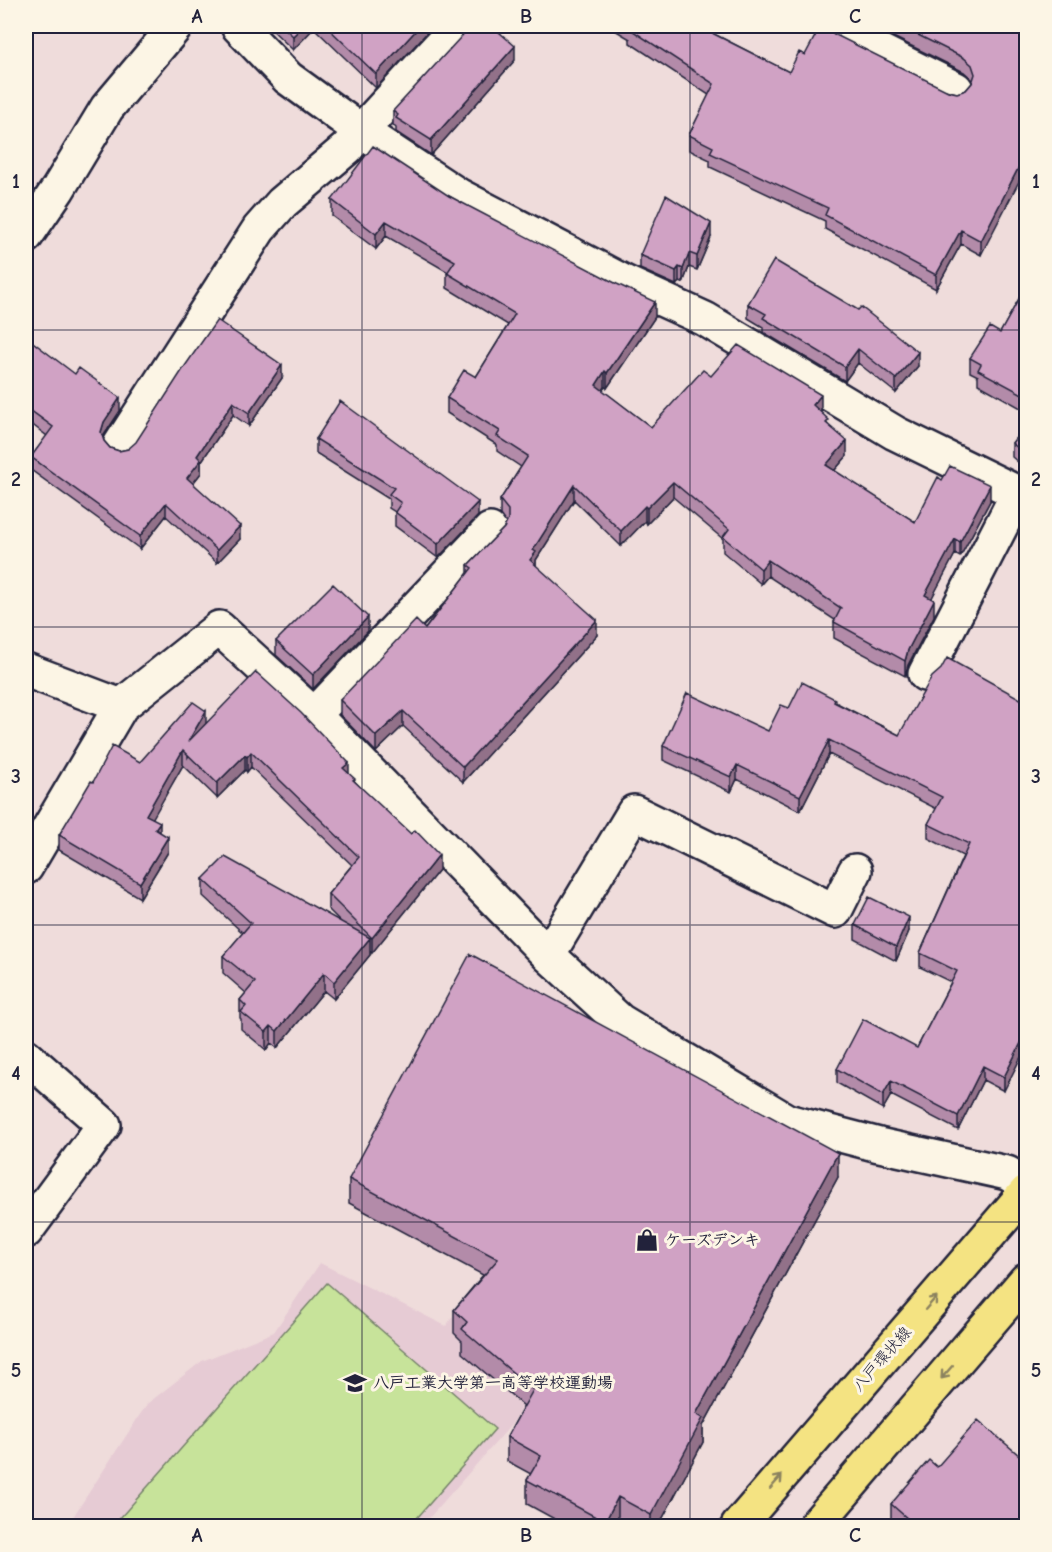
<svg xmlns="http://www.w3.org/2000/svg" width="1052" height="1552" viewBox="0 0 1052 1552" font-family="'Comic Neue','Klee One',sans-serif">
	<style>
		.built { fill: #e6cbd4 }
		.green { fill: #c7e39a; stroke: #74826a; stroke-width: 1.5 }
		.lines { fill: none; stroke-linecap: round; stroke-linejoin: round }
		.minor-casing { stroke: #22223b; stroke-width: 38 }
		.primary-casing { stroke: #22223b; stroke-width: 38 }
		.minor { stroke: #fcf5e5; stroke-width: 33 }
		.primary { stroke: #f4e382; stroke-width: 33 }
		.wall { fill: #b38ba9; stroke: #22223b; stroke-width: 1.5 }
		.shaded-wall { fill: #927189; stroke: #22223b; stroke-width: 1.5 }
		.building { fill: #d0a2c4; stroke: #22223b; stroke-width: 1.5 }
		.oneway { stroke: #8b825e }
		.grid { fill: none; stroke: #22223b; stroke-width: 1.5; stroke-opacity: 0.55 }
		.labels { text-anchor: middle; dominant-baseline: central; stroke-width: 6; stroke-linejoin: round; paint-order: stroke }
		.poi-label { font-size: 16px; font-weight: bold; fill: #22223b; stroke: #fcf5e5; text-anchor: start }
		.street-label { font-size: 16px; fill: #22223b; stroke: #fcf5e5 }
		.neatline { fill: none; stroke: #22223b; stroke-width: 2 }
		.grid-label { font-size: 20px; text-anchor: middle; font-weight: bold; fill: #22223b }
	</style>
	<rect width="100%" height="100%" fill="#efdcdb"/>
	<filter id="ink" filterUnits="userSpaceOnUse"><feTurbulence type="fractalNoise" baseFrequency=".0167" numOctaves="2"/><feDisplacementMap in="SourceGraphic" scale="12" xChannelSelector="R" yChannelSelector="G"/><feConvolveMatrix kernelMatrix="1 2 1 2 8 2 1 2 1" color-interpolation-filters="sRGB"/></filter>
	<g filter="url(#ink)">
		<path class="built" d="M320 1263 446 1326 474 1286 559 1343 513 1423 422 1526H67L147 1404 202 1361 274 1332Z"/>
		<path class="green" d="M327 1283 495 1429 410 1526H113Z"/>
		<g class="lines">
			<g class="minor-casing">
				<path id="minor" d="M238 26 288 78 361 131 458 195 626 283 705 319 895 433 1026 497
					M830 26 956 89
					M26 236 58 189 107 108 176 26
					M120 445 259 229 282 203 347 148 361 131 458 26
					M26 670 121 706 219 628 314 715 548 955 620 1021 787 1121 879 1145 1007 1173 1026 1184
					M925 674 1018 493
					M314 715 490 530
					M26 867 121 706
					M548 955 634 812 835 911 855 871
					M26 1056 104 1125 26 1231"/>
			</g>
			<g class="primary-casing">
				<path id="primary" d="M738 1526 1026 1192
					M815 1526 1026 1280"/>
			</g>
			<use href="#minor" class="minor"/>
			<use href="#primary" class="primary"/>
		</g>
		<path class="wall" d="M268 26H433L376 88 314 28 293 50Z
			M608 26H702L714 34 789 72 805 55 957 93 966 90 972 83V79L964 72 871 26H1026L981 255 961 244 936 289 825 229V221L710 167V160L689 150V135L709 95 630 43V39Z
			M515 60 431 155 396 132V128L393 125V111Z
			M449 196 655 317 607 388 605 387 602 390 651 427 711 376 821 410 820 412 847 456 834 471 915 522 990 501 960 557 955 554 931 599 934 616 908 665 905 676 834 638V622L835 620 768 576 761 584 723 552V539L673 497 647 524 645 521 621 546 574 500 536 560V566L597 635 463 782 403 726 376 752 340 715V700L425 629 468 573V565L504 528 506 523 500 515V500L521 467 497 451V445L447 413V398L476 377 508 325 447 288V273L448 272 386 236 376 249 332 216V200Z
			M711 237 697 270 689 267 683 283 679 282 676 285 640 269V255Z
			M1026 286V411L978 384V376L970 372V358L1000 333Z
			M748 304 918 366 896 393 858 363 845 381 763 332V327L748 318Z
			M26 337 120 411 104 435 103 439 104 441 110 448 119 451 128 449 282 378 249 426 233 415 201 462V473L193 483 240 539 217 563 166 516 140 549 31 470V457L47 436 26 420Z
			M1026 425V469L1012 457V443Z
			M316 439 478 516 438 558 395 526V512L389 508V499L316 453Z
			M368 631 313 689 276 655V641Z
			M835 702 899 735 1026 702 1004 1091 983 1080 958 1130 891 1095 883 1109 837 1083V1069L917 1048 951 982 920 967V953L963 856 928 838V824L937 809 829 754 800 811 737 779 731 792 663 760V746L768 731 789 708Z
			M206 724 349 774 355 782 439 870 372 953 370 951V955L334 999 324 991 277 1048 271 1043 266 1050 241 1029V1019L240 1018V1000L246 993 223 973V956L243 933 203 896V879L340 921 328 909V894L352 865 251 767 247 772 245 770 217 798 183 765 152 818 168 852 140 898 59 850V835L93 782 140 762Z
			M855 925 909 931 896 961 855 939Z
			M838 1177 703 1426V1442L658 1527H628L618 1521 615 1527H569L527 1504V1480L531 1474 507 1461V1437L524 1406 462 1353V1341L454 1333V1310L483 1275 349 1203V1179Z
			M937 1467 1026 1527H891V1504Z"/>
		<path class="shaded-wall" d="M303 26H314V28L293 50V36Z
			M420 26H433L376 88V74Z
			M515 46V60L431 155V140Z
			M1026 153V168L981 255V241Z
			M386 221V236L376 249V234Z
			M711 223V237L697 270V256Z
			M961 230V244L936 289V275Z
			M689 253V267L683 283V269Z
			M679 267V282L676 285V271Z
			M655 302V317L607 388V373Z
			M858 349V363L845 381V367Z
			M918 352V366L896 393V379Z
			M282 365V378L249 426V413Z
			M605 371V387L596 400V385Z
			M821 395V410L813 421V405Z
			M120 398V411L104 435 101 445V432L104 422Z
			M233 402V415L201 462V473L187 491V478L197 456Z
			M847 441V456L826 480V465Z
			M673 482V497L647 524V508Z
			M574 485V500L536 560V567L530 560 533 550Z
			M990 485V501L960 557V542Z
			M478 502V516L438 558V544Z
			M166 503V516L140 549V536Z
			M645 506V521L621 546V531Z
			M240 526V539L217 563V550Z
			M955 539V554L925 611V595Z
			M768 560V576L761 584V569Z
			M934 600V616L908 665 905 676V661L908 650Z
			M368 617V631L313 689V675Z
			M597 620V635L463 782V767Z
			M206 711V726L188 757V742Z
			M403 711V726L376 752V736Z
			M829 740V754L800 811V796Z
			M183 750V765L146 830V815Z
			M251 752V767L247 772V757Z
			M245 755V770L217 798V783Z
			M349 763V778L343 768Z
			M737 765V779L731 792V777Z
			M160 822V837L155 829Z
			M168 837V852L140 898V883Z
			M439 855V870L372 953V938Z
			M909 917V931L896 961V947Z
			M370 938V955L334 999V982Z
			M324 973V991L277 1048V1031Z
			M271 1026V1043L266 1050V1032Z
			M1026 1033V1047L1004 1091V1077Z
			M983 1066V1080L958 1130V1116Z
			M891 1081V1095L883 1109V1095Z
			M838 1153V1177L703 1426V1442L658 1527H651V1515L696 1414Z
			M618 1497V1521L615 1527H605V1522Z"/>
		<path class="building" d="M282 26H303L293 36Z
			M326 26H420L376 74Z
			M471 26H492L515 46 431 140 396 118 398 115 393 111Z
			M631 26H702L714 34 789 72 799 52 805 55 820 27 948 91 957 93 966 90 972 83 975 74 972 65 964 58 900 26H1026V153L981 241 961 230 936 275 825 215 828 208 710 153 713 147 689 135 714 84 630 29 632 26Z
			M373 146 449 196 617 284 655 302 607 373 605 371 596 385 651 427 703 370 711 376 738 345 821 395 813 405 829 420 826 423 847 441 826 465 915 522 938 477 942 480 950 466 990 485 960 542 955 539 925 595 934 600 908 650 905 661 834 622 841 608 768 560 761 569 723 537 729 529 673 482 647 508 645 506 621 531 574 485 533 550 536 552 530 560 597 620 463 767 403 711 376 736 340 700 416 620 425 629 472 568 468 565 504 528 508 520V510L500 500 528 456 497 436 500 431 447 398 464 370 476 377 515 314 447 273 455 261 386 221 376 234 332 200Z
			M666 195 711 223 697 256 689 253 683 269 679 267 676 271 640 255Z
			M774 260 858 310 861 307 918 352 896 379 858 349 845 367 763 318 766 314 748 304Z
			M1026 286V396L978 370 981 364 970 358 990 327 1000 333Z
			M217 320 282 365 249 413 233 402 197 456 201 460 187 478 240 526 217 550 166 503 140 536 31 457 53 427 26 407V337L75 374 79 368 120 398 104 422 101 432 104 441 110 448 119 451 128 449 136 442 185 366Z
			M340 401 478 502 438 544 395 512 401 503 389 494 394 488 316 439Z
			M1026 425V455L1012 443Z
			M333 584 368 617 313 675 276 641Z
			M947 658 1026 702V1033L1004 1077 983 1066 958 1116 891 1081 883 1095 837 1069 863 1019 917 1048 957 971 920 953 969 844 928 824 942 797 829 740 800 796 737 765 731 777 663 746 687 693 768 731 781 705 789 708 802 682 835 699 834 702 899 735 932 677 941 669Z
			M256 672 301 713 349 763 343 768 355 779 353 780 411 834 415 830 439 855 372 938 328 894 359 857 251 752 247 757 245 755 217 783 183 750 146 815 160 822 155 829 168 837 140 883 59 835 91 781 93 782 112 746 140 762 193 702 206 711 188 742Z
			M225 857 370 938 334 982 324 973 277 1031 271 1026 266 1032 241 1012 246 1006 240 1000 255 982 223 956 251 923 203 879Z
			M869 897 909 917 896 947 855 925Z
			M470 954 838 1153 696 1414 703 1418 651 1515 618 1497 605 1522 527 1480 541 1456 507 1437 533 1390 462 1329 467 1322 454 1310 498 1259 349 1179Z
			M978 1420 1026 1461V1527H917L891 1504 929 1460 937 1467Z"/>
		<defs><path id="oneway-shaft" d="M-6 0H5M1.5-3L5.5 0L1.5 3" fill="none" stroke-width="1.6" stroke-linecap="round" stroke-linejoin="round" transform="scale(1.5)"/></defs>
		<g class="oneway">
			<use href="#oneway-shaft" transform="translate(931 1303) rotate(-49)"/>
			<use href="#oneway-shaft" transform="translate(947 1372) rotate(131)"/>
			<use href="#oneway-shaft" transform="translate(776 1482) rotate(-49)"/>
		</g>
	</g>
	<path class="grid" d="M362 26V1526M690 26V1526M26 330H1026M26 627H1026M26 925H1026M26 1222H1026"/>
	<defs>
		<g id="shop-bare" transform="scale(1.8)"><path d="M-5-2.5h2.3a2.7 3.5 0 0 1 5.4 0H5L5.5 6h-11ZM-1.5-2.5h3a1.5 2.3 0 0 0-3 0Z" fill="#22223b" stroke="#fcf5e5" stroke-width="2.5" paint-order="stroke"/></g>
		<g id="school-bare" transform="scale(1.8)"><path d="M0-5L7-2L0 1L-7-2ZM-4 1L0 2.5L4 1V4Q0 6-4 4Z" fill="#22223b" stroke="#fcf5e5" stroke-width="2.5" paint-order="stroke"/></g>
	</defs>
	<g fill-rule="evenodd">
		<use href="#shop-bare" x="647" y="1240"/>
		<use href="#school-bare" x="355" y="1383"/>
	</g>
	<g class="labels">
		<g class="poi-label">
			<text x="665" y="1240">ケーズデンキ</text>
			<text x="373" y="1383">八戸工業大学第一高等学校運動場</text>
		</g>
		<g class="street-label">
			<text transform="translate(882 1359) rotate(-49)">八戸環状線</text>
		</g>
	</g>
	<rect width="1052" height="1552" fill="none" stroke="#fcf5e5" stroke-width="66"/>
	<rect x="33" y="33" width="986" height="1486" class="neatline"/>
	<g class="grid-label">
		<text x="197" y="23">A</text>
		<text x="526" y="23">B</text>
		<text x="855" y="23">C</text>
		<text x="16" y="188">1</text>
		<text x="1036" y="188">1</text>
		<text x="16" y="486">2</text>
		<text x="1036" y="486">2</text>
		<text x="16" y="783">3</text>
		<text x="1036" y="783">3</text>
		<text x="16" y="1080">4</text>
		<text x="1036" y="1080">4</text>
		<text x="16" y="1377">5</text>
		<text x="1036" y="1377">5</text>
		<text x="197" y="1542">A</text>
		<text x="526" y="1542">B</text>
		<text x="855" y="1542">C</text>
	</g>
</svg>
